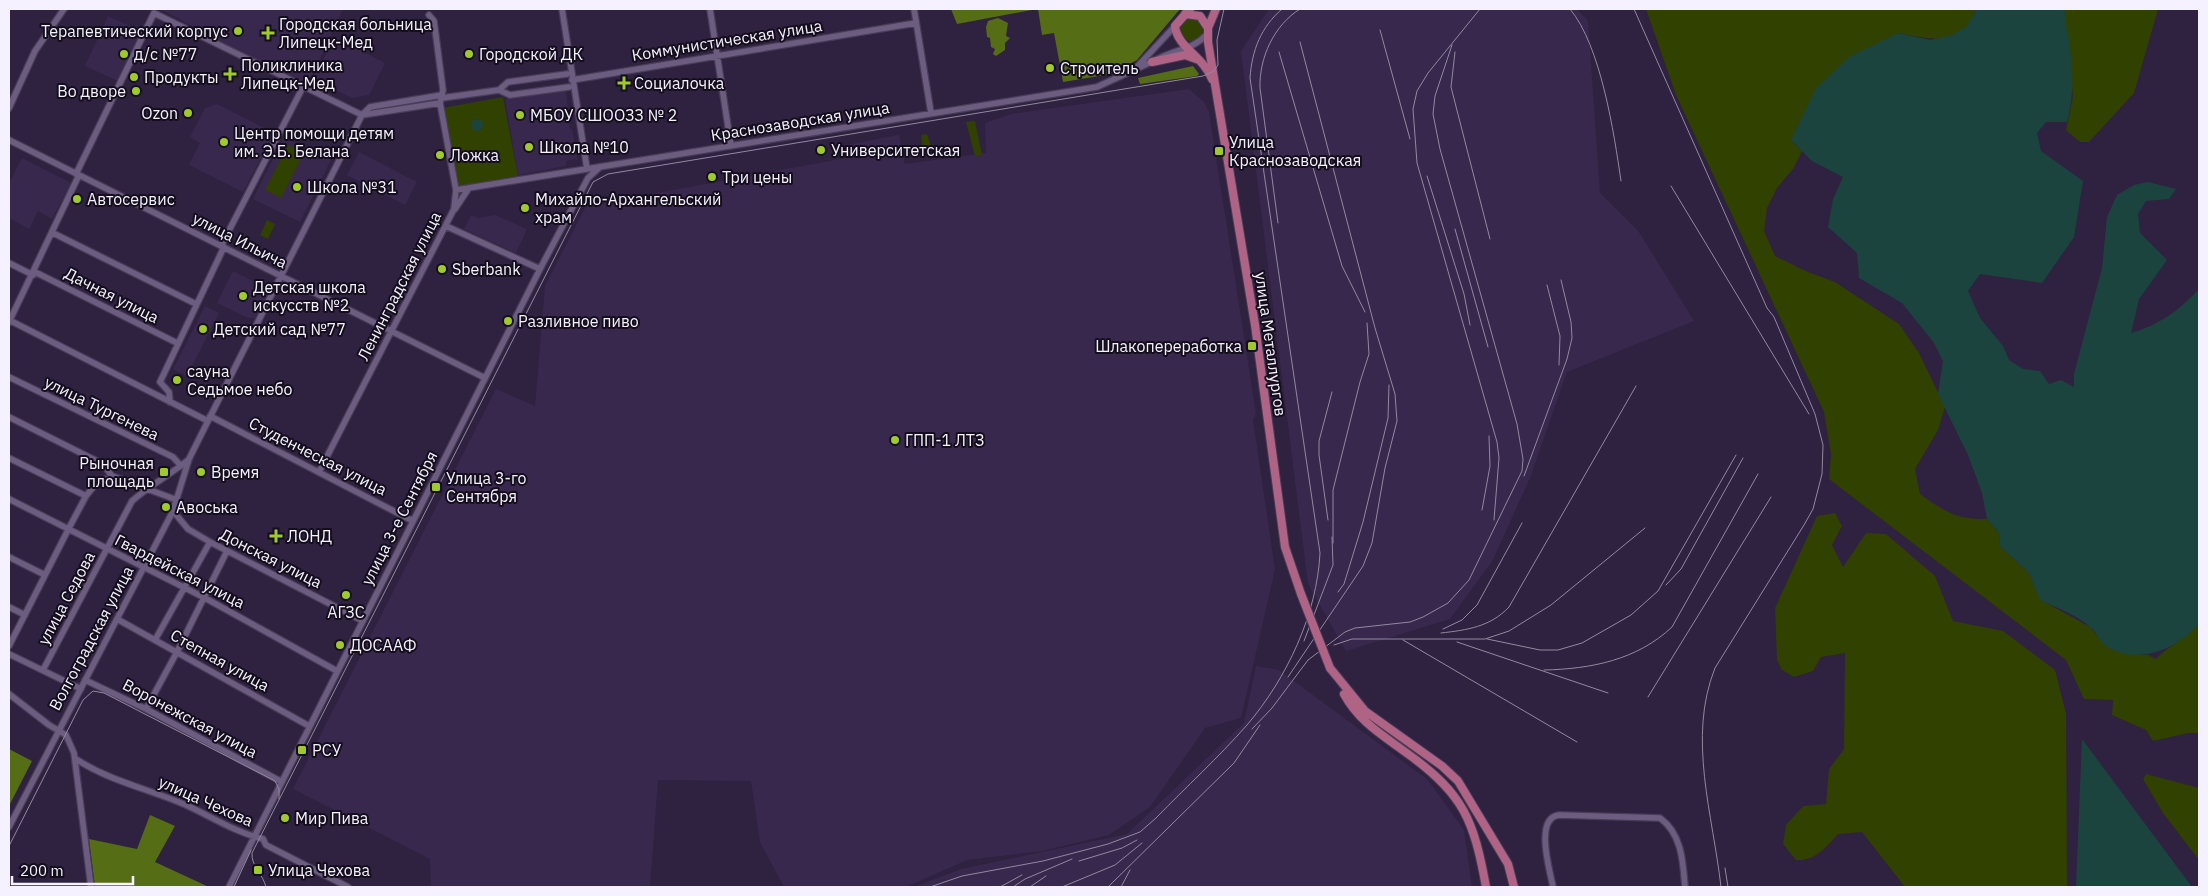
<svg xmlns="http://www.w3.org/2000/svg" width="2208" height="896" viewBox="0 0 2208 896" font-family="'IBM Plex Sans',sans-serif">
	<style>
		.built { fill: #39284d }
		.green { fill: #314100 }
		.forest { fill: #556d14 }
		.water { fill: #1c443e }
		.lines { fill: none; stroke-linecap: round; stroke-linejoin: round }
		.minor-casing { stroke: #483c56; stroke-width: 8 }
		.major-casing { stroke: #483c56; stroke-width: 10 }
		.minor { stroke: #6c5d80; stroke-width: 5.5 }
		.major { stroke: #af6485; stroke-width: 8 }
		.tram { stroke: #92899f; stroke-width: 1 }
		.rail { stroke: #92899f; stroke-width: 1 }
		.major-bridge-casing { stroke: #483c56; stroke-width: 10; stroke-linecap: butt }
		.major-bridge { stroke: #af6485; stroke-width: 8 }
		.poi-dot { fill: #a0c92b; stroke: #140e1c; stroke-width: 2 }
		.labels { text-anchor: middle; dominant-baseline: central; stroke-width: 4; stroke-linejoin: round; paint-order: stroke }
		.poi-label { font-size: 16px; fill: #f6f1fe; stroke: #140e1c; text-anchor: start }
		.street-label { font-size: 16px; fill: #f6f1fe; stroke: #140e1c }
	</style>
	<rect width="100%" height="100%" fill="#2f2140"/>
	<path class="built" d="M343 9 307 87 162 10V9Z
		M1269 9H1577L1588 21 1600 193 1639 232 1694 321 1567 372 1530 478 1493 560 1450 619 1346 651 1308 584 1241 51Z
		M108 16 141 31 118 81 85 66Z
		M335 37 385 63 369 95 352 98 313 79Z
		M1189 89 1204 102 1209 112 1256 414 1253 420 1275 569 1241 718 1205 728 1150 807 1109 835 1042 851 967 860 906 887H784L760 842 751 781 658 780 650 887H431L430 859 293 789 496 389 535 406 545 286 586 206 846 158V145L899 135 905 164 986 153 985 123 1011 114Z
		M566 91 570 129H572L578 161 576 159 566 161V166L518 175 505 99Z
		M217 104 274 133 243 192 189 165 200 143 190 137 205 108Z
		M284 137 331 160 300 222 253 199Z
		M359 152 417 182 405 205 347 175Z
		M22 158 71 183 52 219 38 211 29 229 9 218V183Z
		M471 215 478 218 495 215 527 229 516 253 464 229Z
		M233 271 269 289 255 318H248L217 303Z
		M205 306 219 313 187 376 173 369Z
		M1256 666 1279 670 1427 779 1464 830 1472 887H914L961 869 1127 834 1244 723Z"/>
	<path class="green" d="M1646 9H1977C1974 14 1971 21 1967 26 1950 46 1919 37 1898 33L1791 140 1802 151 1793 169 1777 188 1767 208 1764 231 1775 256 1808 272 1835 282 1899 324 1919 353 1945 407 1938 430 1915 469 1920 494C1944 511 1957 520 1987 519L1999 533 2000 546 2029 573 2041 600 2090 627 2106 646 2127 653 2148 655 2156 659C2169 645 2187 639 2199 623V733H2188L2153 741 2146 730 2112 715 2113 700 2084 699 2066 660 1829 479 1831 454 1824 412 1676 95Z
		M2065 9H2158L2134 93 2089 142H2080L2066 130 2073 96 2064 21Z
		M1179 29a12 12 0 1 1 24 0a12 12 0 1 1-24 0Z
		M503 97 518 176 457 187 442 108Z
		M975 121 982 155 975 156 966 122Z
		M927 134 931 146 929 147V151H923L921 135Z
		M288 145 304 153 281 198 265 190Z
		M267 220 275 224 268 239 260 235Z
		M1835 513 1842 526 1832 545 1843 567 1866 533 1886 534 1935 576 1953 621 2003 631 2055 670 2066 714 2067 887H1905L1862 832 1838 834C1825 848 1816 861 1796 860L1783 844 1786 825 1803 806 1826 804 1829 769 1844 749 1845 653 1821 657 1813 671 1794 677 1782 670 1777 660 1775 608 1817 516Z
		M2146 774 2199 788V860L2163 813 2143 779Z"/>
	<path class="forest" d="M951 9H1037L957 24Z
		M1038 9H1180L1137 60 1111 74 1063 82 1054 33 1042 35Z
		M998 18 1008 23 1006 36 1010 38 1005 43V50L996 56 993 54 995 49 991 47 990 38 987 37 986 27 988 21Z
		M1193 66 1199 74 1197 76 1140 84 1138 78Z
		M9 749 32 761 9 806Z
		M150 815 175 826 155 862 209 887H95L89 839 137 849Z"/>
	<path class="water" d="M1977 9H2065C2064 23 2069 34 2070 48 2073 76 2074 94 2067 122H2046L2037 133 2041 151 2083 181 2074 237 2042 283 1980 274 1968 291 1980 318 2003 346 2009 360 2023 369 2040 371 2049 384 2061 380 2074 387V374L2102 268 2107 217 2117 195 2134 185 2148 182 2176 189 2169 199 2146 201 2138 214 2140 233 2167 260 2139 299 2131 333C2159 325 2180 310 2199 289V623C2179 649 2137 666 2106 646 2100 642 2097 633 2091 628 2078 615 2057 608 2040 600L2029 573 2000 546 1999 533 1987 519 1982 493 1968 455 1938 394 1943 361 1934 343 1902 303 1859 278 1857 253 1828 227 1833 199 1843 177 1812 161 1791 140 1816 88 1849 57 1898 33 1930 40 1952 35 1966 27Z
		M471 125a6 6 0 1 1 12 0a6 6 0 1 1-12 0Z
		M2082 739 2192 887H2076Z"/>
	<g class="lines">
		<g class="minor-casing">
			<path id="minor" d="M562 9 587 169
				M710 9 731 146
				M914 9 931 113
				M1136 68 1175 26
				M572 80 916 23
				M499 90 508 82 567 74
				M442 98 499 90 510 95 569 87
				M9 108 35 51 64 9
				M9 140 485 378
				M76 174 154 13 362 115 440 103
				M456 190 1097 87C1119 77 1140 67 1162 57 1179 49 1195 48 1207 34
				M455 209 469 188
				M446 226 540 269
				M53 233 196 304
				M221 246 303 87
				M9 263 33 275
				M35 272 177 343
				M9 320 208 421
				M9 322 79 175
				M9 377 173 457 181 466
				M170 402 169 392 160 382 224 247
				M210 416 413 521
				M9 417 103 464 112 476
				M9 458 86 496
				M319 472 454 209 456 190 440 103 443 90 434 21 429 15
				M9 499 205 598 337 671
				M173 511 188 529 210 542 363 621
				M9 557 45 575
				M9 607 25 615
				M117 619 309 726
				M155 640 210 542
				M9 646 69 528 86 496 98 481 115 477 177 500
				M9 654 81 689
				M43 670 132 501C150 485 170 475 188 460
				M85 680 146 709 282 782
				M9 694 49 725 66 735 74 753 91 887
				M146 709 177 652 227 551
				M76 759C109 781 149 789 186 805 212 817 235 832 263 839L266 845 348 887
				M9 827 173 511 189 459 208 421 362 115 370 107 442 95
				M229 887 540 269 588 178 600 167
				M1553 887C1550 871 1534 818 1559 815L1660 818C1682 834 1683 862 1685 887"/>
		</g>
		<g class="major-casing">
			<path id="major" d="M1190 9 1175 26C1177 47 1203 56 1212 79
				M1216 9 1208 28V42L1255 325 1285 547 1301 594
				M1185 14 1200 16 1208 28
				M1152 62 1185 55 1199 60
				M1330 668 1365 711 1442 766 1458 781 1508 864 1514 887
				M1344 694C1359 722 1384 736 1408 754 1464 794 1474 821 1486 887"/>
		</g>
		<use href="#minor" class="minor"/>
		<use href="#major" class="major"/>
		<path class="tram" d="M9 846 83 700 93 691 104 693 275 781 279 789V799
			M234 887 251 850
			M266 887C263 874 251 866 252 853L593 182 608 174 1203 76 1214 71 1218 65 1217 40 1224 9"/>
		<path class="rail" d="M1480 9 1428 73 1417 91 1413 109 1417 163 1497 442 1499 458 1494 520
			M1570 9C1601 46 1614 133 1621 181
			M1634 9 1767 308 1774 317 1815 414 1823 445 1822 474 1813 509 1804 525 1715 668C1687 738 1713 815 1721 887
			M1380 30 1410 139
			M1279 52 1342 266 1365 312
			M1455 52 1451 87 1490 239
			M1427 176 1464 294 1470 325
			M1671 186 1809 414
			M1278 223 1260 88C1259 58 1274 25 1300 9
			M1455 229 1488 347
			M1547 285 1560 336 1559 365
			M1524 476 1567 359 1572 338 1571 322 1561 280
			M1482 510 1490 466 1489 436
			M1328 520 1319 455V441L1332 392
			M1333 543V490L1360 382 1369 354 1367 323
			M1666 585 1681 569 1743 458
			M1338 592 1344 584 1363 522 1388 418 1389 385
			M1443 629 1462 620 1477 605 1522 523
			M1441 633C1467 630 1490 627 1509 607L1636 386
			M1487 639 1540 650H1558L1582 643 1631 615 1658 591 1736 455
			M1403 640 1577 742
			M1304 641 1333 565 1332 537
			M1457 642 1608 693
			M1334 645 1352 639H1485L1509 631 1551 605 1645 528
			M1544 670C1591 669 1637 660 1672 627L1758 474
			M1288 677 1363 566 1372 543 1385 468 1397 421 1395 394 1375 328 1300 42
			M1648 697 1771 497
			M1252 729 1272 708 1308 660 1345 632 1355 628 1410 622 1423 617 1448 603 1469 580 1522 471 1523 459 1517 424 1440 149 1433 114 1435 96 1452 45
			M1079 861 1122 848 1137 840
			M1725 868 1728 887
			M930 887 962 876 1043 861 1108 844 1140 832 1156 818C1186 787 1218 758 1247 725 1287 678 1317 614 1320 553L1250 78C1252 50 1261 27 1282 9
			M1000 887 1022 875
			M1013 887 1025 879 1072 859
			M1030 887 1046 876
			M1062 887 1115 865 1142 843
			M1108 887 1234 763 1260 725
			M1121 887 1130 870"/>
		<g class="major-bridge-casing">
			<path id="major-bridge" d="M1301 594 1330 668"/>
		</g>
		<use href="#major-bridge" class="major-bridge"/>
	</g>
	<g class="poi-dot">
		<circle cx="238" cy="31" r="5"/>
		<path d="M265.5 25.5h5v5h5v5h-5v5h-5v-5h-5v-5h5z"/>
		<circle cx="124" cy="54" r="5"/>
		<circle cx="469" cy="54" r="5"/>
		<circle cx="1050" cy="68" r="5"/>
		<path d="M227.5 66.5h5v5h5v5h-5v5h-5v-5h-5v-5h5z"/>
		<circle cx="134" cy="77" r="5"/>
		<path d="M621.5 75.5h5v5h5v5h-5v5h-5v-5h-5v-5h5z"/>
		<circle cx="136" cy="91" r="5"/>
		<circle cx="188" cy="113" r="5"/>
		<circle cx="520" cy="115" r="5"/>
		<circle cx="224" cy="142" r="5"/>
		<circle cx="529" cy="147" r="5"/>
		<circle cx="821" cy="150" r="5"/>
		<rect x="1214" y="146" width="10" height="10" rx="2.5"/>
		<circle cx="440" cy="155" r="5"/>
		<circle cx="712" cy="177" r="5"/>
		<circle cx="297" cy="187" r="5"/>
		<circle cx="77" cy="199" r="5"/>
		<circle cx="525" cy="208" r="5"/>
		<circle cx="442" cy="269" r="5"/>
		<circle cx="243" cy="296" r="5"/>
		<circle cx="508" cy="321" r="5"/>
		<circle cx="203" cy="329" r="5"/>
		<rect x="1247" y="341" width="10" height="10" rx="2.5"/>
		<circle cx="177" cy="380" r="5"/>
		<circle cx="895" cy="440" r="5"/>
		<rect x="159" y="467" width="10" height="10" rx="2.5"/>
		<circle cx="201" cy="472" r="5"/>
		<rect x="431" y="482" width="10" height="10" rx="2.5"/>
		<circle cx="166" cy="507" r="5"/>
		<path d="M273.5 528.5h5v5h5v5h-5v5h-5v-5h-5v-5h5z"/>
		<circle cx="346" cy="595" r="5"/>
		<circle cx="340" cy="645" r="5"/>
		<rect x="297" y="745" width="10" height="10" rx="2.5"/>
		<circle cx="285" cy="818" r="5"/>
		<rect x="253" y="865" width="10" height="10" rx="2.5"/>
	</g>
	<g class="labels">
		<g class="poi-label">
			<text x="279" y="24">Городская больница<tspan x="279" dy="18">Липецк-Мед</tspan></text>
			<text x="228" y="31" text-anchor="end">Терапевтический корпус</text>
			<text x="134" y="54">д/с №77</text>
			<text x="479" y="54">Городской ДК</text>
			<text x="241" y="65">Поликлиника<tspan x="241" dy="18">Липецк-Мед</tspan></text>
			<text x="1060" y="68">Строитель</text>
			<text x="144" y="77">Продукты</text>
			<text x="634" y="83">Социалочка</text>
			<text x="126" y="91" text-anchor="end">Во дворе</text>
			<text x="178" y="113" text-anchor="end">Ozon</text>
			<text x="530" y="115">МБОУ СШООЗЗ № 2</text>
			<text x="234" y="133">Центр помощи детям<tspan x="234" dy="18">им. Э.Б. Белана</tspan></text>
			<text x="1229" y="142">Улица<tspan x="1229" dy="18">Краснозаводская</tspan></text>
			<text x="539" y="147">Школа №10</text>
			<text x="831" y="150">Университетская</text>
			<text x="450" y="155">Ложка</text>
			<text x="722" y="177">Три цены</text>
			<text x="307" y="187">Школа №31</text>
			<text x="87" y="199">Автосервис</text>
			<text x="535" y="199">Михайло-Архангельский<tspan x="535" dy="18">храм</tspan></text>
			<text x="452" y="269">Sberbank</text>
			<text x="253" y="287">Детская школа<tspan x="253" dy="18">искусств №2</tspan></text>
			<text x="518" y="321">Разливное пиво</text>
			<text x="213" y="329">Детский сад №77</text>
			<text x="1242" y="346" text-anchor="end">Шлакопереработка</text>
			<text x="187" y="371">сауна<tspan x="187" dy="18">Седьмое небо</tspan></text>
			<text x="905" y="440">ГПП-1 ЛТЗ</text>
			<text x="154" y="463" text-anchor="end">Рыночная<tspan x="154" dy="18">площадь</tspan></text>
			<text x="211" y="472">Время</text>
			<text x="446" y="478">Улица 3-го<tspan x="446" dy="18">Сентября</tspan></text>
			<text x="176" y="507">Авоська</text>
			<text x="287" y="536">ЛОНД</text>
			<text x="346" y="612" text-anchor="middle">АГЗС</text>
			<text x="350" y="645">ДОСААФ</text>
			<text x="312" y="750">РСУ</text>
			<text x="295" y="818">Мир Пива</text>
			<text x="268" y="870">Улица Чехова</text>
		</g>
		<g class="street-label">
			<text transform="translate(727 40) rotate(-9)">Коммунистическая улица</text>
			<text transform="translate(800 121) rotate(-9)">Краснозаводская улица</text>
			<text transform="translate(240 240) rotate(27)">улица Ильича</text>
			<text transform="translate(399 286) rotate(-63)">Ленинградская улица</text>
			<text transform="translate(112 295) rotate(27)">Дачная улица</text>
			<text transform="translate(1271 344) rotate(82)">улица Металлургов</text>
			<text transform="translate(102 408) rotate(26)">улица Тургенева</text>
			<text transform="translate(318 456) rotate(27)">Студенческая улица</text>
			<text transform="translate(399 518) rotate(-63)">улица 3-е Сентября</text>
			<text transform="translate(271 558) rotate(27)">Донская улица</text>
			<text transform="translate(180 571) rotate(27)">Гвардейская улица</text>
			<text transform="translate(66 598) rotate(-62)">улица Седова</text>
			<text transform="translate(91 638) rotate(-62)">Волгоградская улица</text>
			<text transform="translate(220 660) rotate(29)">Степная улица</text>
			<text transform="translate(190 718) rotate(28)">Воронежская улица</text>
			<text transform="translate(206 801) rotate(24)">улица Чехова</text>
		</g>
	</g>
	<rect width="2208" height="896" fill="none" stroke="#f6f1fe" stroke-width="20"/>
	<path d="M12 876v8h121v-8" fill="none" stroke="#f6f1fe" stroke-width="2.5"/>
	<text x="20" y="876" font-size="15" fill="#f6f1fe" stroke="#140e1c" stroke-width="4" paint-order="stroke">200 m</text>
</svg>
